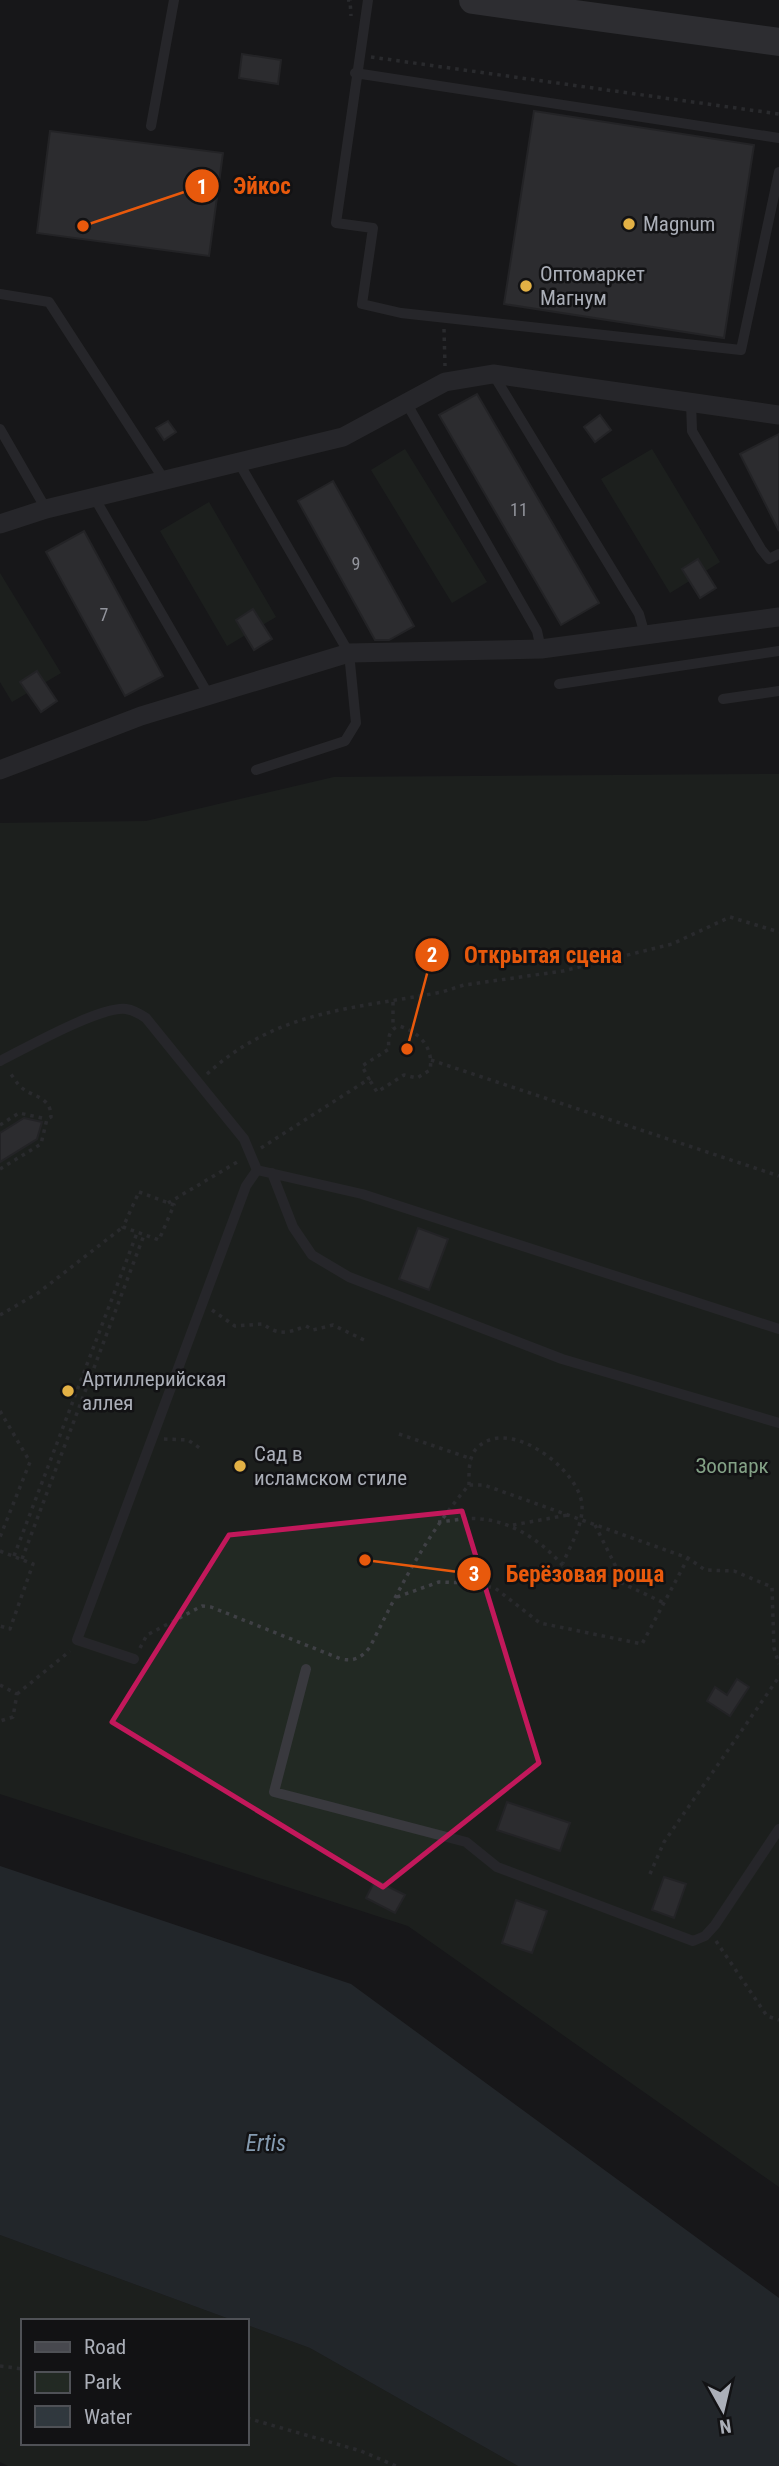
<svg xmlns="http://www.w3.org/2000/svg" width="779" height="2466" viewBox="0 0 779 2466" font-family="'Roboto Condensed',sans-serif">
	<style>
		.green { fill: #222923 }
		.water { fill: #30383e }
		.building { fill: #454549; stroke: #323235; stroke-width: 2 }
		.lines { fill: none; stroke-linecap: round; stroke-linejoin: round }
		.path { stroke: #3f4045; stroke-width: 3.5; stroke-dasharray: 3.5 5; stroke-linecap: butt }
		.service { stroke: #39393e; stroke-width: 10 }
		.minor { stroke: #39393e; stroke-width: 19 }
		.secondary { stroke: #47484e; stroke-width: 28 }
		.marked { fill: none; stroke: #c2185b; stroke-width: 5; stroke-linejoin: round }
		.poi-dot { fill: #e3b145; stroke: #121214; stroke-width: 2.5 }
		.labels { text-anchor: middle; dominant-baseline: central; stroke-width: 5; stroke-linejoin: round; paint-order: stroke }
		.number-label { font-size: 18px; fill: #92949c }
		.poi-label { font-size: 21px; fill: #abafb8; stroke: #121214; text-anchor: start }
		.park-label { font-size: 21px; fill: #83a186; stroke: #121214 }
		.water-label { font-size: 23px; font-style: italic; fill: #859bb0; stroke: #121214 }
		.leader { fill: none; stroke: #e8590c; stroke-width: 2.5 }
		.callout-dot { fill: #e8590c; stroke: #121214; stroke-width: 2.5 }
		.mark-label { font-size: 21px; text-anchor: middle; font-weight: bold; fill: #fff }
		.callout-label { font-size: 23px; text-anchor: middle; font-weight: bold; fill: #e8590c; stroke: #121214; stroke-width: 5; stroke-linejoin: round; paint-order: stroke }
	</style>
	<rect width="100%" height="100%" fill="#171719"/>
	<path class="green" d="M405 449 487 582 452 603 371 470Z
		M652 449 720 562 670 593 601 479Z
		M209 502 276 617 227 646 160 531Z
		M0 573 61 673 12 702 0 682Z
		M779 774V2187L408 1926 0 1794V823L146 821 334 777Z
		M0 2235 235 2321H23V2443H247V2325L310 2348 518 2466H8L0 2462Z"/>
	<path class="water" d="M0 1866 351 1984 779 2298V2466H518L310 2348 247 2325V2321H235L0 2235Z"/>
	<path class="building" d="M242 54 281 60 278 84 239 78Z
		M534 111 754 145 724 338 504 304Z
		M50 131 223 153 209 256 37 233Z
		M477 394 599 603 561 625 439 415Z
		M600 415 611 430 595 442 584 427Z
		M168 421 176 432 164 440 156 428Z
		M779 434V531L740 454Z
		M333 481 414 626 389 640H375L298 501Z
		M84 531 163 676 125 696 46 552Z
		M698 559 716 588 700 598 682 569Z
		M253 609 272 639 254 650 236 620Z
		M37 671 57 701 41 712 20 682Z
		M24 1118 42 1122 37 1139 0 1162V1133Z
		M418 1228 448 1239 429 1290 399 1279Z
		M737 1679 749 1687 730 1716 707 1701 715 1687 727 1695Z
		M507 1802 570 1823 560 1851 497 1830Z
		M664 1877 686 1884 674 1918 652 1910Z
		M375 1880 405 1895 395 1913 366 1898Z
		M516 1900 547 1911 532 1953 502 1943Z"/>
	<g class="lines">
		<path class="path" d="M347 0H350L351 16
			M371 57 779 114
			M444 329 445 366
			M393 1002V1028
			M431 1060 779 1176
			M207 1074C277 1010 353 1009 442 992L464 985 563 971 672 944 730 917 779 932
			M0 1125 19 1113 47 1119
			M261 1148 369 1079 362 1066 389 1049C388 1039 388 1030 399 1026 419 1032 434 1047 430 1070L417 1078 404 1075 377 1092 369 1079
			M0 1169 41 1144 47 1119 51 1117C51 1094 29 1098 18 1084 15 1080 12 1075 8 1071
			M139 1192 174 1205 159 1240 123 1227Z
			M168 1203 239 1161
			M212 1310 235 1326 263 1324C279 1336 288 1333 306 1326L313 1330 333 1325 364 1340
			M0 1315 38 1293 123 1227
			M0 1411 30 1462 0 1537
			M399 1434 472 1459
			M164 1439 188 1440 201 1449
			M469 1485C469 1474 468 1458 476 1449 506 1416 570 1464 580 1496 588 1517 571 1544 563 1563
			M438 1522C452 1521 467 1517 481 1519 517 1522 551 1548 571 1576H607L664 1603
			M513 1525 568 1515
			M595 1525 623 1581
			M0 1551 33 1564 10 1629 0 1626
			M14 1556 137 1233
			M22 1559 144 1235
			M397 1597 439 1582 469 1583 495 1588 540 1623 642 1644 688 1558
			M140 1648 147 1635 202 1606 211 1607 341 1659C355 1662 362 1657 370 1647 399 1589 426 1535 469 1485H484L688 1558 705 1570 734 1571 772 1587 774 1648 779 1664
			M0 1685 17 1694 13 1717 0 1721
			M17 1694 70 1651
			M650 1874 664 1842 779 1677
			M716 1941 767 2016 779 2020
			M0 2366 23 2369
			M247 2418 361 2451 396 2466"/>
		<path class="service" d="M368 0 336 223 373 228 362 304 401 313 741 350 779 172
			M355 73 779 138
			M151 126 174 0
			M0 294 49 302 165 481
			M493 374 639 614 645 635
			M691 402 692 431 761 549 769 559 779 554
			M407 404 537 631 541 649
			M0 429 46 509
			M239 463 349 653 356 723 345 741 256 770
			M94 497 208 694
			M559 684 779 651
			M723 699 779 691
			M0 1061C26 1048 100 1006 126 1009 133 1010 140 1014 146 1018L244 1139 257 1170 362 1194 779 1329
			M272 1173 293 1227 312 1255 349 1277 562 1359 779 1423
			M134 1659 77 1640 246 1186 257 1170
			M306 1669 274 1792 466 1842 497 1867 693 1941 705 1936 715 1925 779 1829"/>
		<path class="minor" d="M0 524 46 509 343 437 445 382 493 374 779 415
			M0 770 141 716 349 653 541 649 779 617"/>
		<path class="secondary" d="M473 0 779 42"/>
	</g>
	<path d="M0 0H779V2466H0ZM462 1511 539 1763 383 1887 112 1722 229 1535Z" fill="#171719" fill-opacity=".55" fill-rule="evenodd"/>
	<path class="marked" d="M462 1511 539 1763 383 1887 112 1722 229 1535Z"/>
	<g class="poi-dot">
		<circle cx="629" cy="224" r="7"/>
		<circle cx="526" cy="286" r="7"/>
		<circle cx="68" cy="1391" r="7"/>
		<circle cx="240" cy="1466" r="7"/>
	</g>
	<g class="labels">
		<g class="number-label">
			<text x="519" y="509">11</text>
			<text x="356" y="563">9</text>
			<text x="104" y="614">7</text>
		</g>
		<g class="poi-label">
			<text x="643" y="224">Magnum</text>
			<text x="540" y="274">Оптомаркет<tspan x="540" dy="24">Магнум</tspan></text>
			<text x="82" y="1379">Артиллерийская<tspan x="82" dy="24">аллея</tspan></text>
			<text x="254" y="1454">Сад в<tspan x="254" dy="24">исламском стиле</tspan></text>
		</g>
		<g class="park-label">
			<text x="732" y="1466">Зоопарк</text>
		</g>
		<g class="water-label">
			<text x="266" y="2143">Ertis</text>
		</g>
	</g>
	<path class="leader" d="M83 226L202 186M407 1049L432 955M365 1560L474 1574"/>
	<g class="callout-dot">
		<circle cx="83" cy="226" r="7"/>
		<circle cx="407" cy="1049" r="7"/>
		<circle cx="365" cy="1560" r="7"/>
		<circle cx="202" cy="186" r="18"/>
		<circle cx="432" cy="955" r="18"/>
		<circle cx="474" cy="1574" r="18"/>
	</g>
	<g class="mark-label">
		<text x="202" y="194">1</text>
		<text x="432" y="962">2</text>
		<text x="474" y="1581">3</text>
	</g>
	<g class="callout-label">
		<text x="262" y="194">Эйкос</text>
		<text x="543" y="963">Открытая сцена</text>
		<text x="585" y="1582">Берёзовая роща</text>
	</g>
	<rect x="21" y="2319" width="228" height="126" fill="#121214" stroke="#4f5156" stroke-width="2"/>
	<rect x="35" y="2342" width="35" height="10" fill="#47484e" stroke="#4f5156" stroke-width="2"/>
	<text x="84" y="2354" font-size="21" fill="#abafb8">Road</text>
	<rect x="35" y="2372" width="35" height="21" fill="#222923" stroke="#4f5156" stroke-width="2"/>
	<text x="84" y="2389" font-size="21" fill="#abafb8">Park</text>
	<rect x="35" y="2406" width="35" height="21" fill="#30383e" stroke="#4f5156" stroke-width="2"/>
	<text x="84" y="2424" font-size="21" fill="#abafb8">Water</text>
	<g transform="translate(723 2410) rotate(172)" stroke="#121214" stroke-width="5" paint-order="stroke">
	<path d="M0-5L12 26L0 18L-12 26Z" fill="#abafb8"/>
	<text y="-10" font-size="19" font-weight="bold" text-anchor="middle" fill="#abafb8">N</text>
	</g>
</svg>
